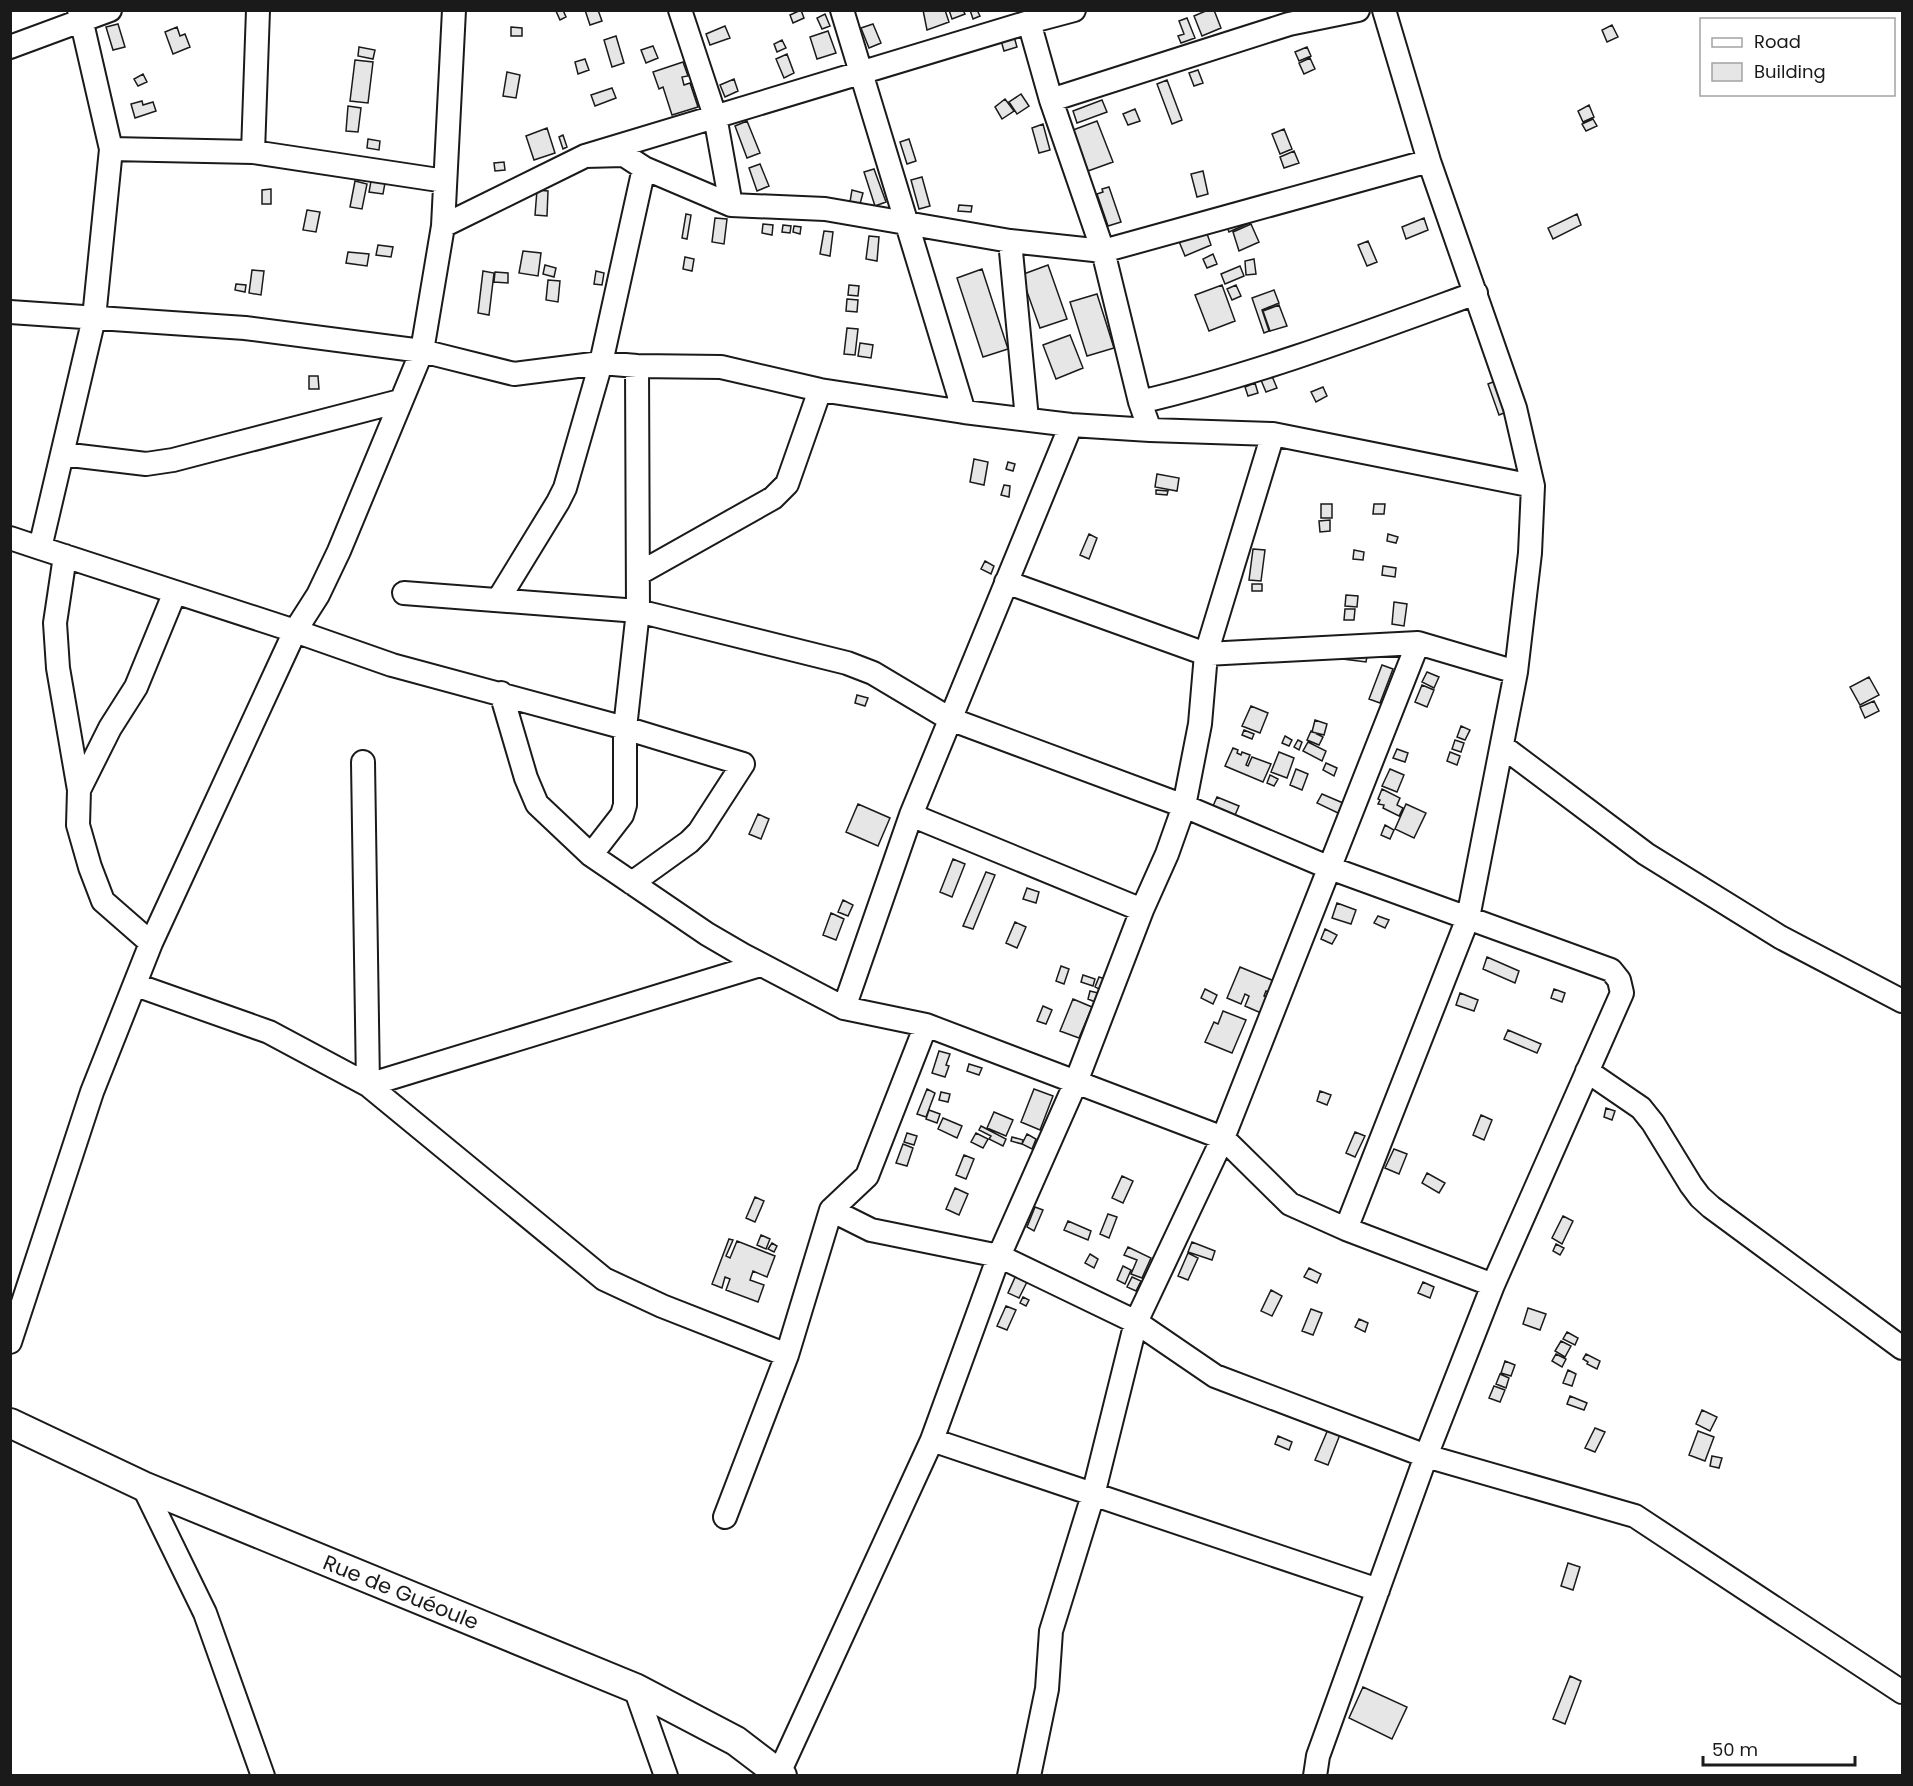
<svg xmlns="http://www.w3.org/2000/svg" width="1913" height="1786" viewBox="0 0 1913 1786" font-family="Poppins,sans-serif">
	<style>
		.building { fill: #e6e6e6; stroke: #1a1a1a; stroke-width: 1.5 }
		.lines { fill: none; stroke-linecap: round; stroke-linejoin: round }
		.minor-casing { stroke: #1a1a1a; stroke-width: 26 }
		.major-casing { stroke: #1a1a1a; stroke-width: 32 }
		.minor { stroke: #fff; stroke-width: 22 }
		.major { stroke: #fff; stroke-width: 28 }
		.labels { text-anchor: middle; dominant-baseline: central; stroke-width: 4.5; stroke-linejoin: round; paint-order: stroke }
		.street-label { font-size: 21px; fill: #1a1a1a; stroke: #fff }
	</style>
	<rect width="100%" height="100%" fill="#fff"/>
	<path class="building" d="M563 10 566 17 560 20 556 11Z
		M585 10H598L602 21 590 25Z
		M801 10 804 18 793 23 790 15Z
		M923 10H945L949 22 927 30Z
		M949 10H963L965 14 952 19Z
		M970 10H977L980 16 973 19Z
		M1208 10H1214L1221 28 1202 36 1194 16Z
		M825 14 830 26 822 29 817 18Z
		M1187 18 1195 38 1181 43 1178 36 1184 34 1179 21Z
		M118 24 125 47 113 50 106 27Z
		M873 24 881 43 869 48 861 28Z
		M1612 25 1618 37 1607 42 1602 30Z
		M725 26 730 38 710 45 706 34Z
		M177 27 180 36 185 34 190 47 173 54 165 32Z
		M511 27 522 28V36H511Z
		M828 31 836 53 817 59 810 37Z
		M1013 33 1017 47 1004 51 1000 37Z
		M616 36 624 63 612 67 604 40Z
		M782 40 786 48 777 52 774 44Z
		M653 46 658 58 646 63 641 50Z
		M359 47 375 50 373 59 358 56Z
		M1307 47 1311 56 1299 61 1295 52Z
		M787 54 794 73 784 78 776 59Z
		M1310 58 1315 69 1304 74 1299 63Z
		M585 59 589 70 578 74 575 62Z
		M355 60 373 62 368 103 350 101Z
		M683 62 688 76 682 77 684 85 690 83 698 107 672 115 663 87 659 89 653 72Z
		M1198 70 1203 83 1194 86 1189 73Z
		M507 72 520 75 516 98 503 96Z
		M143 74 147 82 138 86 134 79Z
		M734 79 738 91 725 97 720 85Z
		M1167 80 1182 120 1172 124 1157 84Z
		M612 88 616 98 595 106 591 95Z
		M1021 94 1029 106 1017 114 1009 102Z
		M1005 99 1014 111 1002 119 995 107Z
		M1102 100 1107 112 1077 123 1073 111Z
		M142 101 143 105 153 102 156 111 135 118 131 104Z
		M1589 105 1594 117 1583 122 1578 111Z
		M348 106 361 108 358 132 346 131Z
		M1135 109 1140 121 1128 125 1123 114Z
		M1593 119 1597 126 1586 131 1582 124Z
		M747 121 760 153 747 158 735 126Z
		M1097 121 1113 162 1088 171 1073 130Z
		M1043 124 1050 150 1039 153 1032 128Z
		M547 128 555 153 534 160 526 136Z
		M1284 129 1292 149 1280 154 1272 134Z
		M563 135 567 147 563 149 559 137Z
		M368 139 380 141 379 150 367 148Z
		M909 139 916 161 907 164 900 142Z
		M1294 151 1299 163 1284 168 1280 157Z
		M504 162 505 170 495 171 494 163Z
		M760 164 769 186 757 191 749 168Z
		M874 169 886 202 875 206 864 172Z
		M1203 171 1208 194 1197 197 1191 174Z
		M922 177 930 206 919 209 911 180Z
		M355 181 367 184 362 209 350 207Z
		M371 181 385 183 383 194 369 192Z
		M1109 187 1121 222 1108 226 1097 194 1103 192 1102 189Z
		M271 189V204H262V190Z
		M537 190 548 191 547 216 535 215Z
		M852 190 863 193 860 204 850 202Z
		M959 205 972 206 971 212 958 211Z
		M307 210 320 212 316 232 303 230Z
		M1247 213 1251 222 1229 232 1225 222Z
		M686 214 691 215 687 239 682 238Z
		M1577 214 1581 225 1553 239 1548 228Z
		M715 218 727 219 724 244 712 242Z
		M1424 218 1428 230 1406 239 1402 227Z
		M763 224 773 225 772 235 762 233Z
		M1251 224 1259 242 1239 251 1233 232Z
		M783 225 791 226 790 233 782 232Z
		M794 226 801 227 800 234 793 232Z
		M1205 228 1211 245 1185 256 1178 239Z
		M824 231 833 232 830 256 820 254Z
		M869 236 879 237 877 261 866 259Z
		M1368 241 1377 262 1367 266 1358 245Z
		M378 245 393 247 391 257 376 255Z
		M523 251 541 253 538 276 519 273Z
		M348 252 369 254 367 266 346 263Z
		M1213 254 1217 264 1207 268 1203 259Z
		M685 257 694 259 692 271 683 269Z
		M1254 259 1256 274 1246 275 1245 261Z
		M545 265 556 268 554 277 543 274Z
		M1048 265 1067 319 1040 328 1021 275Z
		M1240 266 1244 276 1225 284 1221 274Z
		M982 269 1008 349 983 357 957 278Z
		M252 270 264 271 261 295 249 293Z
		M483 271 494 273 489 315 478 313Z
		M596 271 604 273 602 285 594 284Z
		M495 272 508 273V283L494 282Z
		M548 280 560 281 558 302 546 300Z
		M236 284 246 285 245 292 235 290Z
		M849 285 859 286 858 296 848 295Z
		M1222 285 1235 321 1209 331 1195 295Z
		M1236 285 1241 296 1232 300 1227 289Z
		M1274 290 1279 303 1262 310 1269 331 1264 333 1252 298Z
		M1097 294 1114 348 1087 356 1070 302Z
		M847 299 858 300 857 312 846 311Z
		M1279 305 1287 326 1270 331 1263 311Z
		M847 328 858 329 855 355 844 354Z
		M1070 335 1083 368 1056 379 1043 345Z
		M860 343 873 345 871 358 858 356Z
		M1269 369 1277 388 1266 392 1258 373Z
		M309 376H318L319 389H309Z
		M1498 380 1509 411 1499 415 1488 384Z
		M1255 383 1258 393 1248 396 1245 387Z
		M1323 387 1327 396 1316 402 1311 392Z
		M974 459 988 462 984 485 970 482Z
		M1008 462 1015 464 1013 471 1006 469Z
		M1157 474 1179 478 1177 491 1155 487Z
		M1004 485 1010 486 1009 497 1001 495Z
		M1156 490 1168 491 1167 495 1156 494Z
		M1321 504H1332V518H1321Z
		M1374 504H1385L1384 514H1373Z
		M1330 520V531L1320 532 1319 521Z
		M1089 534 1097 538 1089 559 1080 555Z
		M1388 534 1398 537 1396 543 1387 541Z
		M1253 549 1265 550 1261 581 1249 580Z
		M1354 550 1364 552 1363 560 1353 559Z
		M985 561 994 566 991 574 981 569Z
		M1383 566 1396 568 1395 577 1382 575Z
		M1252 584H1262V591H1252Z
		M1346 595 1358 596 1357 607 1345 606Z
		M1394 602 1407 604 1404 626 1392 624Z
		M1345 609H1355L1354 620H1344Z
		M1344 649 1368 651 1366 662 1343 659Z
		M1382 665 1393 669 1380 703 1369 699Z
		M1427 672 1439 677 1434 688 1422 682Z
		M1869 677 1879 695 1860 705 1850 687Z
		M1422 685 1434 690 1427 707 1415 702Z
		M857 695 868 698 865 706 855 703Z
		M1874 701 1879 711 1865 718 1860 707Z
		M1251 706 1268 713 1260 733 1242 726Z
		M1315 720 1327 724 1324 735 1312 732Z
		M1461 726 1470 730 1465 740 1457 737Z
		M1244 730 1254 734 1252 739 1242 735Z
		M1311 731 1323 737 1319 745 1307 740Z
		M1285 736 1292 740 1289 746 1282 743Z
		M1298 740 1302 742 1299 750 1294 747Z
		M1455 740 1464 743 1461 752 1452 749Z
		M1308 742 1326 751 1322 761 1303 751Z
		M1233 748 1238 750 1237 753 1241 755 1242 752 1250 755 1246 765 1248 766 1252 757 1271 764 1263 782 1225 766Z
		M1397 749 1408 753 1405 762 1393 758Z
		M1279 752 1294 758 1287 778 1271 772Z
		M1450 752 1460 756 1457 765 1447 761Z
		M1326 763 1337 768 1334 776 1323 770Z
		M1296 769 1308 774 1302 790 1290 785Z
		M1390 769 1404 775 1397 792 1382 786Z
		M1270 775 1278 779 1274 786 1267 783Z
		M1382 789 1400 798 1397 805 1403 808 1399 816 1383 808 1384 805 1378 804 1380 800 1378 799Z
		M1322 794 1343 803 1338 813 1317 803Z
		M1217 797 1239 806 1235 815 1213 806Z
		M858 804 890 818 878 846 846 832Z
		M1406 804 1426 813 1414 838 1395 829Z
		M758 814 769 819 761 839 749 834Z
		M1385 825 1394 830 1390 839 1381 835Z
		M953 859 965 864 952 897 940 892Z
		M986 872 995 875 973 929 963 926Z
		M1027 888 1039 892 1036 903 1023 899Z
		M843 900 853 905 848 916 838 912Z
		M1337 903 1356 910 1351 924 1332 918Z
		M831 913 844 919 836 940 823 935Z
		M1378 916 1389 920 1385 928 1374 923Z
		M1015 922 1026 927 1017 948 1006 943Z
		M1325 929 1337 935 1332 944 1321 939Z
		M1487 957 1519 971 1515 983 1483 969Z
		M1061 966 1069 969 1064 984 1056 981Z
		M1240 967 1274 981 1269 992 1266 991 1264 996 1267 997 1261 1013 1245 1006 1249 996 1245 994 1241 1004 1227 998Z
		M1083 975 1095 979 1093 986 1081 982Z
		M1099 977 1105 979 1101 990 1095 987Z
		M1205 989 1217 995 1213 1004 1201 998Z
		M1554 989 1565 993 1562 1002 1551 998Z
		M1090 991 1098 993 1095 1002 1088 999Z
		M1460 993 1478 1000 1474 1011 1456 1005Z
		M1073 999 1092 1007 1079 1038 1060 1031Z
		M1043 1006 1052 1010 1046 1024 1037 1021Z
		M1223 1011 1246 1020 1232 1053 1205 1042 1214 1022 1218 1024Z
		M1508 1030 1541 1044 1537 1053 1504 1039Z
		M939 1051 950 1054 946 1065 949 1066 945 1077 932 1073Z
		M969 1064 982 1068 979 1075 967 1071Z
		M927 1089 935 1093 926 1117 917 1114Z
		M1034 1089 1053 1096 1040 1130 1021 1122Z
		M1320 1091 1331 1095 1327 1105 1317 1101Z
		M941 1092 950 1094 948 1102 939 1100Z
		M1606 1108 1615 1111 1612 1120 1604 1117Z
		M929 1110 940 1114 937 1123 926 1119Z
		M994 1112 1013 1120 1006 1136 987 1128Z
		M1481 1115 1492 1120 1484 1140 1473 1135Z
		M943 1118 962 1126 957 1138 938 1129Z
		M981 1126 1006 1139 1003 1146 989 1139 991 1136 979 1130Z
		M1355 1132 1365 1136 1355 1157 1346 1153Z
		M907 1133 917 1136 914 1145 904 1142Z
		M976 1133 988 1139 983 1148 971 1142Z
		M1027 1134 1036 1139 1032 1149 1022 1144Z
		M1012 1137 1023 1140 1022 1144 1011 1141Z
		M903 1144 913 1148 907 1166 896 1163Z
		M1394 1149 1407 1154 1399 1174 1385 1168Z
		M964 1155 974 1159 966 1179 956 1175Z
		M1427 1173 1445 1183 1439 1193 1422 1183Z
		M1122 1176 1133 1181 1123 1203 1112 1198Z
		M955 1188 968 1194 959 1215 946 1209Z
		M755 1197 764 1201 755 1222 746 1218Z
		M1035 1207 1043 1210 1034 1231 1027 1227Z
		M1108 1214 1117 1217 1109 1238 1100 1234Z
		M1563 1216 1573 1221 1562 1244 1552 1238Z
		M1068 1221 1091 1231 1088 1240 1064 1230Z
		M761 1235 770 1239 766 1249 757 1245Z
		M729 1239 733 1240 726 1256 730 1258 737 1241 775 1256 767 1277 753 1271 750 1280 764 1285 758 1302 726 1290 730 1279 725 1277 722 1288 712 1284Z
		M1192 1242 1215 1251 1212 1260 1188 1252Z
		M772 1243 777 1246 774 1252 768 1249Z
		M1556 1244 1564 1248 1560 1255 1553 1251Z
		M1128 1247 1151 1258 1142 1278 1131 1274 1137 1260 1124 1255Z
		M1188 1253 1198 1258 1188 1280 1178 1276Z
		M1090 1254 1098 1259 1094 1268 1085 1263Z
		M1123 1266 1131 1270 1125 1284 1117 1280Z
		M1309 1268 1321 1274 1317 1283 1304 1277Z
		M1017 1273 1029 1278 1019 1298 1008 1293Z
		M1132 1277 1141 1281 1136 1291 1127 1287Z
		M1423 1282 1434 1287 1430 1298 1418 1293Z
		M1271 1290 1282 1296 1272 1316 1261 1311Z
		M1023 1297 1029 1300 1026 1306 1020 1303Z
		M1006 1306 1016 1310 1007 1330 997 1326Z
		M1528 1308 1546 1314 1540 1330 1523 1324Z
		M1311 1309 1322 1313 1313 1335 1302 1331Z
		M1359 1319 1368 1323 1365 1332 1355 1327Z
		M1567 1332 1578 1338 1575 1345 1563 1339Z
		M1561 1341 1571 1346 1565 1357 1555 1351Z
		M1556 1354 1566 1359 1562 1367 1552 1361Z
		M1586 1354 1600 1361 1597 1369 1587 1364 1588 1362 1583 1359Z
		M1505 1361 1515 1365 1511 1376 1501 1373Z
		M1568 1370 1576 1374 1572 1386 1563 1383Z
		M1500 1374 1509 1378 1506 1388 1496 1384Z
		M1494 1386 1505 1390 1500 1402 1489 1398Z
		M1570 1396 1587 1403 1584 1410 1567 1404Z
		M1702 1410 1717 1417 1710 1431 1696 1424Z
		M1329 1427 1341 1432 1328 1465 1315 1460Z
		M1595 1428 1605 1432 1595 1452 1585 1448Z
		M1698 1431 1714 1437 1705 1461 1689 1455Z
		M1278 1436 1292 1442 1289 1450 1275 1444Z
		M1712 1456 1722 1458 1719 1468 1710 1466Z
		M1568 1563 1580 1567 1573 1590 1561 1586Z
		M1570 1676 1581 1681 1565 1724 1553 1719Z
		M1363 1687 1407 1707 1392 1739 1349 1718Z"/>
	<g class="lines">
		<g class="minor-casing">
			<path id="minor" d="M79 10 111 149 94 318 40 548 295 631 392 665 625 728 743 764 699 832 689 842 632 883
				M680 10 715 116 731 205
				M842 10 964 412
				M1029 22 1051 100 1103 251 1140 402 1150 430
				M10 47 110 10
				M1051 100 1289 24 1358 10
				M111 149 253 152 445 181
				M253 152 258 10
				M585 156 624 155 644 168 731 205 825 209 1010 241 1103 251 1429 161
				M443 226 585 156 1029 22 1074 10
				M1010 241 1027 419
				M10 312 245 328 422 351 514 374 601 363 637 366 721 367 820 390 964 412 1071 425 1150 430 1273 434 1533 486
				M1140 402C1255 375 1366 333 1476 293
				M62 454 146 464 173 460 400 401
				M10 538 40 548
				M65 556 55 623 58 668 79 790 78 825 90 867 103 901 151 943
				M638 574 773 498 787 484 820 390
				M1006 582 1206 654 1418 643 1516 672
				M404 593 638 611 847 663 873 673 950 719 1184 806 1330 868 1611 970 1619 980 1622 993 1493 1285 1426 1456 1318 1756 1315 1776
				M498 600 558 502 565 488 601 363 644 168
				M501 693 526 778 537 804 591 855 707 934 743 955 844 1008 926 1025 1223 1138 1290 1204 1346 1229 1493 1285
				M1502 746 1646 854 1780 937 1902 1001
				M363 762 368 1085 604 1279 662 1306 787 1355
				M79 790 110 728 136 687 175 592
				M911 815 1142 910
				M591 855 622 815 625 805V728L638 611 637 366
				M136 985 269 1032 368 1085 760 965
				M844 1008 911 815 1071 425
				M1587 1071 1641 1108 1653 1123 1691 1185 1700 1197 1711 1207 1902 1348
				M831 1210 871 1230 999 1256 1136 1322 1215 1376 1426 1456 1635 1516 1902 1692
				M1346 1229 1468 918 1516 672 1530 553 1533 486 1515 408 1429 161 1384 10
				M10 1342 92 1092 151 943 295 631 318 595 339 551 422 351 443 226 454 10
				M932 1440 1378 1590
				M143 1486 205 1613 263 1776
				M725 1517 787 1355 831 1210 867 1176 926 1025
				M635 1688 666 1776
				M779 1773 932 1440 999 1256 1076 1082 1142 910 1167 854 1184 806 1200 724 1206 654 1273 434
				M1029 1776 1047 1689 1051 1631 1093 1495 1136 1322 1223 1138 1418 643"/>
		</g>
		<g class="major-casing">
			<path id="major" d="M10 1423 143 1486 635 1688 736 1741 782 1776"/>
		</g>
		<use href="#minor" class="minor"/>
		<use href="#major" class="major"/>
	</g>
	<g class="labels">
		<g class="street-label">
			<text transform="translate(401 1592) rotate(22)">Rue de Guéoule</text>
		</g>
	</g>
	<rect width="1913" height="1786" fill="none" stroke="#1a1a1a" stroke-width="24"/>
	<rect x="1700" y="18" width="195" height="78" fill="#ffffff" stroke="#a3a3a3" stroke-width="1.5"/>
	<rect x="1712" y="38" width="30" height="9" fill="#ffffff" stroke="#a3a3a3" stroke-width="1.5"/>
	<text x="1754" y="48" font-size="18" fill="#1a1a1a">Road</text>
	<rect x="1712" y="63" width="30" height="18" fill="#e6e6e6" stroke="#a3a3a3" stroke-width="1.5"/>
	<text x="1754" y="78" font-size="18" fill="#1a1a1a">Building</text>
	<path d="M1703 1756v9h152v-9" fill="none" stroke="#1a1a1a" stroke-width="3"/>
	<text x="1712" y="1756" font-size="18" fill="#1a1a1a" stroke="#ffffff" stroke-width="4.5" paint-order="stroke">50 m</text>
</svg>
